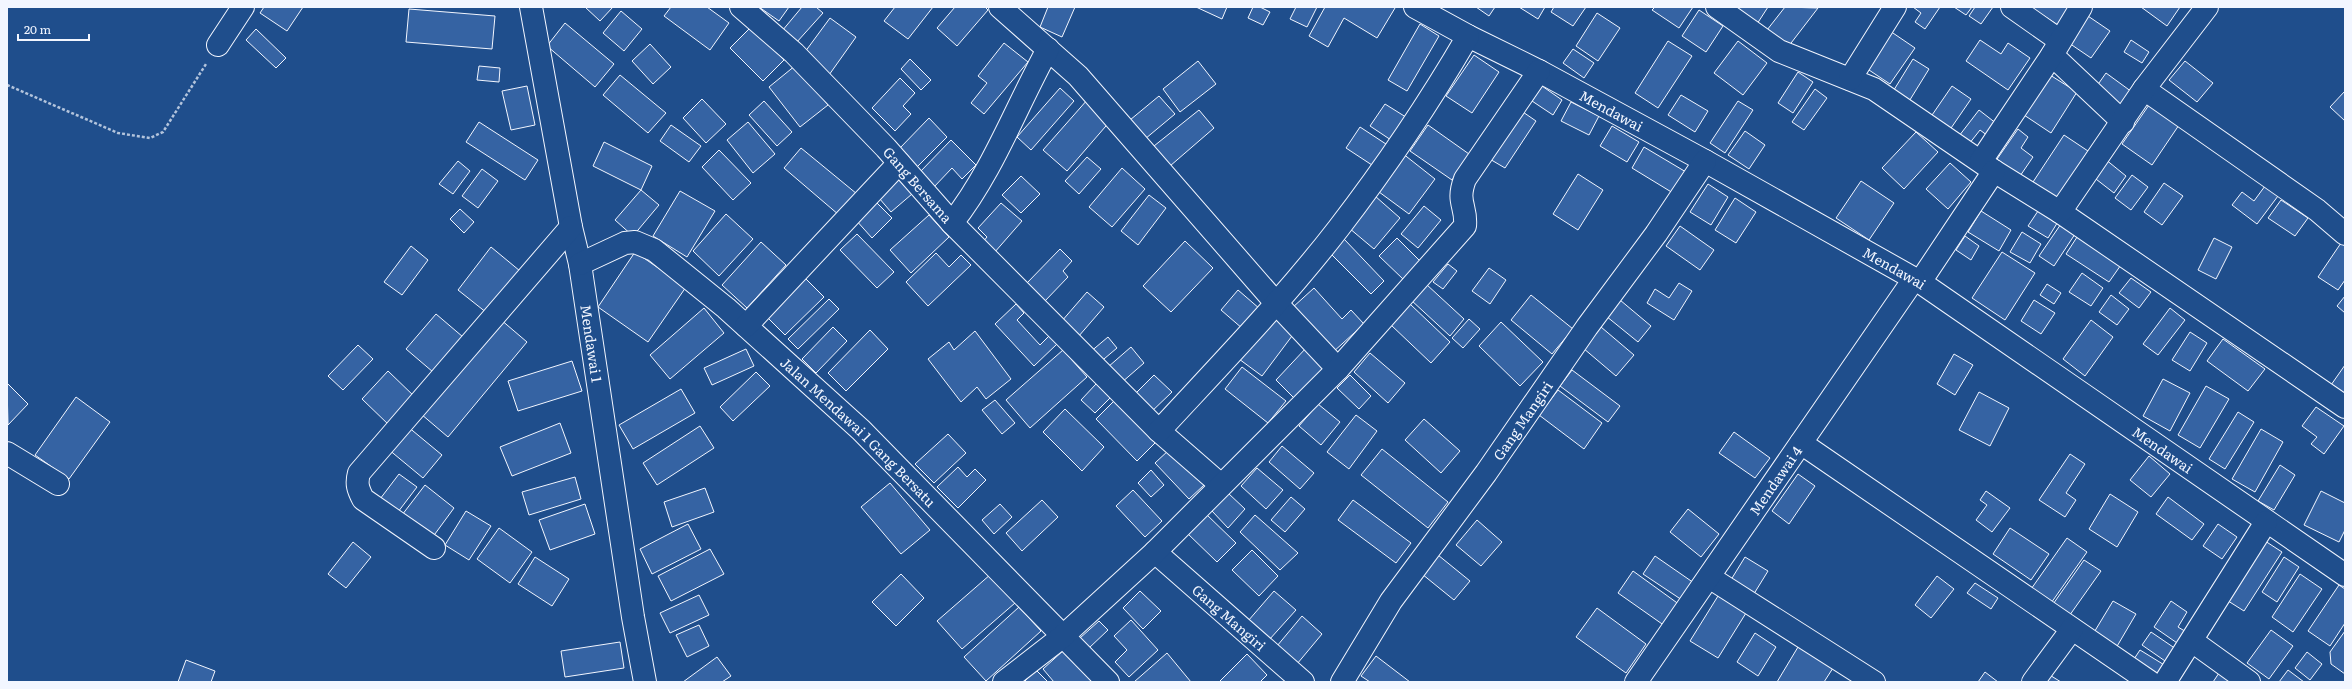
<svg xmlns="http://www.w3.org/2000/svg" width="2352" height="689" viewBox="0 0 2352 689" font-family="Literata,serif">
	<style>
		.building { fill: #3563a3; stroke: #f2f6ff }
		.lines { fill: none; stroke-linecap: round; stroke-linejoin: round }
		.minor-casing { stroke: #f2f6ff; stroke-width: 24 }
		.path { stroke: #b3c4dc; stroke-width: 2.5; stroke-dasharray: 3 2; stroke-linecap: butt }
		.minor { stroke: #1f4e8c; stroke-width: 22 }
		.labels { text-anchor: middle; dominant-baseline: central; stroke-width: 3; stroke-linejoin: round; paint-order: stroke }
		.street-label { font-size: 14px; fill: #f2f6ff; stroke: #1f4e8c }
	</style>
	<rect width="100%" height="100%" fill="#1f4e8c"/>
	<path class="building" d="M264 7H303L287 31 260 13Z
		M585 7H613L600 21Z
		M671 7H707L729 23 710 50 664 16Z
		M759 7H789L779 21Z
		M802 7H816L823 13 796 43 782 31Z
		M895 7H933L908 39 884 21Z
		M955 7H985L988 10 957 46 937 28Z
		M1048 7H1075L1062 37 1040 27Z
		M1196 7H1227L1222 19Z
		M1253 7H1260L1270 12 1263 25 1248 18Z
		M1296 7H1317L1307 27 1290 19Z
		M1325 7H1394L1395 8 1377 38 1344 18 1328 47 1309 36Z
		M1476 7H1495L1489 16Z
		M1519 7H1545L1538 19Z
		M1554 7H1586L1573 26 1551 12Z
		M1655 7H1693L1679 28 1652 10Z
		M1737 7H1768L1757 24 1736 8Z
		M1785 7 1818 8 1788 47 1767 30Z
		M1913 7H1940L1925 29 1915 22 1921 13Z
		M1954 7H1972L1966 15Z
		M1975 7H1993L1981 24 1969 16Z
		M2030 7H2070L2058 25Z
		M2141 7H2180L2167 26Z
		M409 9 495 16 492 49 406 42Z
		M1699 10 1723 26 1706 52 1682 36Z
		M621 11 642 29 624 51 603 33Z
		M1597 13 1620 28 1598 61 1576 46Z
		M2085 14 2110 31 2091 58 2066 41Z
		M830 18 856 37 829 75 802 56Z
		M565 23 614 64 595 87 547 46Z
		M1420 24 1439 36 1407 91 1388 80Z
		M751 27 784 60 763 81 730 48Z
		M256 29 286 58 276 68 246 40Z
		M1890 31 1915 48 1890 84 1866 68Z
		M1980 40 2001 54 2008 43 2030 58 2008 90 1966 61Z
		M2131 40 2149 52 2142 63 2124 52Z
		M1668 41 1692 56 1658 108 1635 93Z
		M1738 41 1767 63 1743 95 1714 73Z
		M1004 43 1028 62 984 114 971 103 987 83 978 76Z
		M650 44 671 67 653 84 632 61Z
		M1573 49 1594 63 1584 78 1563 63Z
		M1474 55 1499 72 1472 113 1446 96Z
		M910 59 931 80 921 90 901 69Z
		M1913 59 1929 69 1908 103 1892 93Z
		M1198 61 1216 84 1180 112 1163 89Z
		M2185 61 2213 83 2197 102 2169 80Z
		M796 65 828 105 800 127 769 87Z
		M479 66 500 68 499 82 477 80Z
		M1798 72 1813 82 1793 113 1778 103Z
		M2106 73 2132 92 2120 108 2094 90Z
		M620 75 666 113 648 133 603 95Z
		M2050 75 2077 92 2051 133 2024 115Z
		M900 78 915 93 903 106 911 114 895 131 872 108Z
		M527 86 535 125 511 130 502 91Z
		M1542 86 1562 100 1553 115 1532 101Z
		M1952 86 1971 99 1949 131 1930 118Z
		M1060 88 1074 101 1031 150 1017 137Z
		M1815 89 1827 98 1804 130 1792 122Z
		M2345 91V121L2330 107Z
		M1681 95 1708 111 1695 132 1668 115Z
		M1159 96 1175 114 1145 139 1130 120Z
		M702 99 726 124 706 143 683 118Z
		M1088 99 1112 119 1067 171 1043 150Z
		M764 101 792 132 777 146 749 115Z
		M1738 101 1753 110 1725 153 1710 143Z
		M1571 102 1599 116 1589 135 1561 121Z
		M1385 104 1409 119 1394 142 1370 126Z
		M2149 105 2179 125 2152 165 2122 144Z
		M1199 110 1214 128 1170 166 1154 146Z
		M1520 110 1536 121 1505 168 1488 158Z
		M1979 110 1997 124 1988 136 1980 130 1969 144 1959 136Z
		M929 118 947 137 917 167 899 149Z
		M479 122 538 160 525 180 466 142Z
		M748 122 775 154 753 173 727 140Z
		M671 125 701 146 689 162 660 141Z
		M1428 125 1469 154 1452 180 1410 151Z
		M1612 126 1639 142 1627 162 1600 146Z
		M1360 127 1389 146 1375 167 1346 148Z
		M2018 129 2028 137 2021 148 2033 157 2018 179 1995 162Z
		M1745 131 1765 145 1749 169 1728 155Z
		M1916 132 1938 152 1904 189 1882 168Z
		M2064 135 2088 151 2057 198 2033 182Z
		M951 140 976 165 962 179 952 168 933 188 919 173Z
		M604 142 652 166 641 190 593 166Z
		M1644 147 1686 172 1673 193 1632 168Z
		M801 148 857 194 839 215 784 168Z
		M719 150 751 183 733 200 702 167Z
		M1402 153 1435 179 1409 214 1375 189Z
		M1087 157 1101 169 1079 194 1065 181Z
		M2105 159 2126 176 2114 193 2092 176Z
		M458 161 470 171 453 194 439 184Z
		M1950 163 1971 182 1948 209 1926 189Z
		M1122 168 1145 189 1112 227 1089 207Z
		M482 169 498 181 478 208 462 196Z
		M1578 174 1603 190 1578 230 1553 214Z
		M2132 175 2148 187 2131 210 2115 198Z
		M1021 176 1040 194 1021 213 1002 195Z
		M899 180 912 194 891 212 879 198Z
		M1861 181 1894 203 1869 240 1836 218Z
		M2164 183 2183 196 2162 225 2144 212Z
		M1708 184 1728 197 1711 225 1690 212Z
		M2265 186 2278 196 2257 224 2232 205 2242 192 2254 201Z
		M641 190 659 205 633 236 615 220Z
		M680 191 715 211 687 257 653 236Z
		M1149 195 1166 208 1138 245 1121 231Z
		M1375 196 1400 218 1374 249 1349 228Z
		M1735 198 1756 212 1736 243 1715 230Z
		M874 200 892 218 872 238 855 219Z
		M2281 200 2308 218 2295 236 2268 218Z
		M1001 203 1022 221 994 253 982 243 987 237 978 228Z
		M1424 206 1441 220 1418 248 1401 234Z
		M2040 208 2059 220 2048 238 2028 226Z
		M460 209 474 222 464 233 450 219Z
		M1981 211 2011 230 1999 251 1968 232Z
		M726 214 753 239 719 276 693 251Z
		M929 215 949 237 911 273 890 250Z
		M2063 221 2077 231 2054 266 2039 256Z
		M1680 226 1714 250 1700 270 1666 246Z
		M2022 232 2041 244 2030 263 2010 252Z
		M857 234 894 272 877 288 840 250Z
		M2079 234 2123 262 2109 282 2066 254Z
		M1965 236 1979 246 1971 260 1956 250Z
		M1397 238 1421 262 1404 280 1379 256Z
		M2214 238 2232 247 2216 279 2198 270Z
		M1344 239 1384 281 1371 294 1330 253Z
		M1185 241 1213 268 1171 312 1143 286Z
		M761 242 786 265 747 308 722 285Z
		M2341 243 2345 246V280L2338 290 2318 277Z
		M411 246 428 260 402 295 384 282Z
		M491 247 520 271 487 313 458 290Z
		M1060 249 1072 261 1063 271 1068 277 1044 302 1026 284Z
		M635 252 686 287 648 342 598 307Z
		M2002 252 2035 273 2005 320 1972 298Z
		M936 253 949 267 961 255 971 265 928 306 906 282Z
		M1448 264 1457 271 1443 289 1433 282Z
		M1489 268 1506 280 1490 304 1472 291Z
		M2082 273 2103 288 2091 306 2069 292Z
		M803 276 824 297 785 335 764 314Z
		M2131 278 2151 292 2139 308 2119 293Z
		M1679 283 1692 291 1674 320 1647 303 1655 289 1669 298Z
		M1426 284 1464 319 1450 336 1411 300Z
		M2047 284 2061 293 2054 304 2040 295Z
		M1314 288 1342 319 1351 310 1364 324 1332 353 1292 308Z
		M1238 290 1260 309 1243 329 1221 310Z
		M1087 292 1104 307 1078 337 1061 322Z
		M1531 295 1573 329 1552 354 1511 320Z
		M2111 295 2129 309 2117 325 2099 312Z
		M2345 296V313L2337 306Z
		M829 299 839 309 798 349 788 339Z
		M1620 300 1651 326 1638 342 1606 316Z
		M2034 300 2055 313 2041 334 2021 321Z
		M1016 304 1024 313 1017 320 1040 345 1049 336 1057 344 1034 366 995 324Z
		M1410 304 1450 342 1431 363 1391 325Z
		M704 308 724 333 670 379 650 355Z
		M2170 308 2185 320 2158 355 2143 344Z
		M436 314 463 337 433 372 406 349Z
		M1273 315 1295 332 1262 376 1239 359Z
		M500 319 527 342 448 437 421 414Z
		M1469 319 1480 329 1463 348 1452 338Z
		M2091 320 2113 337 2085 376 2063 359Z
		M1501 322 1543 362 1520 386 1479 346Z
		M833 327 847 341 816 373 802 359Z
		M1601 327 1634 355 1616 376 1583 348Z
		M870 330 888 349 846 391 828 373Z
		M975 331 1011 379 986 399 977 387 961 402 928 359 949 342 954 350Z
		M2190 332 2207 343 2190 371 2172 360Z
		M1108 337 1117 348 1098 364 1089 353Z
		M2223 339 2265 369 2248 391 2207 361Z
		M358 345 373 359 343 390 328 376Z
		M1131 347 1144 363 1121 383 1108 367Z
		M1307 347 1328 367 1297 401 1276 380Z
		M746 349 754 366 712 385 704 368Z
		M1063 350 1087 377 1030 428 1006 400Z
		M1370 353 1405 383 1388 403 1354 372Z
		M1954 354 1973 365 1955 395 1937 384Z
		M572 361 582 391 518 411 508 381Z
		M2345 365V396L2331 385Z
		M1242 367 1286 401 1268 423 1225 389Z
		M1572 370 1620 406 1608 422 1560 386Z
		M388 371 416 398 390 426 362 399Z
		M756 372 770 386 733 421 720 407Z
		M1154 375 1172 392 1149 414 1132 397Z
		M1350 375 1371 396 1359 409 1337 388Z
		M2163 379 2190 393 2170 431 2143 416Z
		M8 384 28 404 8 425 7 385Z
		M1096 384 1110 398 1095 413 1081 400Z
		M2206 386 2229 399 2200 448 2178 435Z
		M681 389 695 413 633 449 619 425Z
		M1558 390 1602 423 1584 449 1539 415Z
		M1979 392 2009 408 1990 446 1959 430Z
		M76 397 110 422 69 479 35 455Z
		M995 400 1015 423 1002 434 982 410Z
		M1114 401 1155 443 1137 461 1096 419Z
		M1318 404 1340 422 1321 445 1299 426Z
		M2316 407 2344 426 2324 454 2311 444 2317 437 2302 426Z
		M1065 409 1104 447 1082 471 1043 432Z
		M2238 412 2254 422 2225 469 2209 459Z
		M1356 415 1377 431 1349 469 1327 452Z
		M1424 419 1460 451 1441 473 1405 440Z
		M560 423 571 453 512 476 500 447Z
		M407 426 442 455 423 478 388 449Z
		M700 426 714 448 657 485 643 463Z
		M2261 429 2283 442 2255 492 2232 479Z
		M1734 432 1770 458 1755 478 1719 453Z
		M948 434 966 453 934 483 915 464Z
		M1282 446 1314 473 1300 489 1269 462Z
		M1170 449 1204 485 1189 499 1155 463Z
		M1382 449 1448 502 1428 528 1361 475Z
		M2070 454 2085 464 2066 493 2076 500 2065 517 2039 500Z
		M2149 456 2170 474 2151 497 2130 480Z
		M2280 465 2295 475 2274 510 2258 501Z
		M958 467 967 477 975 469 986 480 958 508 937 487Z
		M1257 468 1283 490 1266 509 1241 486Z
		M1151 470 1164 485 1151 497 1138 483Z
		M399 474 417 487 398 512 380 499Z
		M1798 474 1815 486 1789 524 1772 511Z
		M575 477 581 499 529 515 522 492Z
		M890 483 930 530 901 554 861 507Z
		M425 485 454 508 432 538 402 515Z
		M705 488 714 512 672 527 664 502Z
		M1133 490 1162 521 1145 537 1116 506Z
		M1986 491 2010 508 1992 532 1976 520 1987 505 1980 500Z
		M2321 491 2345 503V530L2339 542 2304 525Z
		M1228 493 1245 509 1228 528 1212 511Z
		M2110 494 2138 512 2117 547 2089 529Z
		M1291 497 1305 509 1285 532 1271 520Z
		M2168 497 2204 524 2192 540 2156 514Z
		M1042 500 1058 517 1022 551 1006 533Z
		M1353 500 1411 543 1396 563 1338 520Z
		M585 504 595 534 550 550 539 520Z
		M1000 504 1012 517 994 534 982 520Z
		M1688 509 1719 534 1701 557 1670 532Z
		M466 511 491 526 469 560 445 545Z
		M1205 513 1236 543 1217 562 1186 532Z
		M1255 515 1298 553 1280 570 1240 532Z
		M1477 520 1502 542 1481 566 1456 545Z
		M688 524 701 549 652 574 640 549Z
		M2218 524 2237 537 2222 559 2203 546Z
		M499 528 532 552 510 583 477 559Z
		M2010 528 2049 554 2031 580 1993 554Z
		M2067 538 2087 552 2049 606 2029 592Z
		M2262 539 2282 552 2244 611 2225 599Z
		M353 542 371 557 346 588 328 574Z
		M710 549 724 574 671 601 658 576Z
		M1252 550 1278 576 1259 596 1232 570Z
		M1438 555 1470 581 1454 600 1422 574Z
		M1655 556 1694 583 1682 600 1643 574Z
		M535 557 569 579 552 606 518 584Z
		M1745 557 1768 571 1752 597 1729 583Z
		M2284 557 2299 567 2277 602 2262 592Z
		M2084 560 2101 571 2067 619 2051 607Z
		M1633 571 1680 605 1665 626 1618 593Z
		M901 574 924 598 896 626 872 602Z
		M991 574 1015 603 962 649 937 621Z
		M2300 574 2322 589 2293 632 2272 617Z
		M1937 576 1954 589 1931 618 1915 605Z
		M1975 583 1998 598 1991 609 1967 593Z
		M2339 585 2345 589V623L2330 646 2308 631Z
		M1140 591 1161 611 1143 629 1123 608Z
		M1274 591 1296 610 1269 640 1248 621Z
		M699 595 709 615 670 633 660 613Z
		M1718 596 1746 613 1718 658 1690 641Z
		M2113 601 2136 614 2116 648 2093 634Z
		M2171 601 2187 612 2178 627 2188 633 2180 645 2154 627Z
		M1019 607 1041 631 986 681 964 657Z
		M1597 608 1646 644 1626 673 1576 637Z
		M1302 616 1322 634 1297 664 1277 646Z
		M1131 620 1158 650 1129 677 1115 662 1127 650 1114 636Z
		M1099 621 1108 630 1089 648 1080 638Z
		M699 625 709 646 687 657 676 635Z
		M2271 630 2293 646 2269 679 2247 663Z
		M2345 631V674L2331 664 2330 652Z
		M2151 632 2176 649 2168 663 2142 645Z
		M1755 633 1776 647 1758 676 1737 662Z
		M620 642 624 668 565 677 561 651Z
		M1798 647 1833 668 1824 682H1777Z
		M1065 649 1095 682H1054L1043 669Z
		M2140 650 2166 666 2158 679 2132 662Z
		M2307 652 2322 664 2310 680 2295 668Z
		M1167 653 1191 682H1134Z
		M1247 654 1267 675 1260 682H1219Z
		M1376 656 1410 682H1370L1361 676Z
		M717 657 731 676 722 682H683Z
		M186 660 215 671 211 682H178Z
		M1036 670 1048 682H1024Z
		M2288 670 2304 682H2279Z
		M1985 672 1998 682H1978Z
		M2219 673 2232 682H2213Z
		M2048 674 2061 682H2043Z"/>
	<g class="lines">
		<g class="minor-casing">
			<g id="minor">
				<path id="s1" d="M531 7 571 227 580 264 633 617 645 682"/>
				<path id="s2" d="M741 7 794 53 886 148 952 223 1159 431 1221 485"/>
				<path d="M1000 7 1078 76 1276 303 1338 369"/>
				<path id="s3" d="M1415 7 1468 36 1539 71 1705 161 1920 282 2345 575"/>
				<path d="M1717 7 1779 51 1874 89 1994 171 2060 212 2345 407"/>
				<path d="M2012 7 2059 40"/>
				<path d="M218 45 243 7"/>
				<path d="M2052 55 2123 122"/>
				<path d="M1850 79 1895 7"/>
				<path d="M2144 89 2317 210 2345 234"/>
				<path d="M1981 161 2052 55 2081 7"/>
				<path d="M2060 212 2144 89 2207 7"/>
				<path d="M952 223C993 171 1016 107 1048 49"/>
				<path id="s4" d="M580 264 625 243 635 242 654 250 726 308 861 430 1108 682"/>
				<path d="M1920 282 1994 171"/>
				<path d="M746 326 899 163"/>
				<path d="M1159 431C1220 365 1283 300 1338 229 1385 168 1429 103 1468 36"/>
				<path d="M1801 443 2150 682"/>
				<path d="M7 453 58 484"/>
				<path d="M434 548 363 499C358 489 356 484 359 473L571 227"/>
				<path id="s5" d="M1155 552 1303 682"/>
				<path d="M1709 577 1874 682"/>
				<path d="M2192 641 2249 682"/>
				<path d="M1004 682 1062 637 1155 552 1338 369 1465 226C1467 206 1456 203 1465 179L1539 71"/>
				<path id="s6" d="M1342 682 1391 601 1486 473 1587 327 1656 234 1705 161"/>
				<path id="s7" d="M1636 682 1914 279"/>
				<path d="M2033 682 2072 629"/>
				<path d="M2165 682 2266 522"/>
			</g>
		</g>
		<path class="path" d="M7 85 118 133 150 138 163 132 206 64"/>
		<use href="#minor" class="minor"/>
	</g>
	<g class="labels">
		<g class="street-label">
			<text stroke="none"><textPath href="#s3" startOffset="222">Mendawai</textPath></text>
			<text stroke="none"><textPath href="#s2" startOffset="251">Gang Bersama</textPath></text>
			<text stroke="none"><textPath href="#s3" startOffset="546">Mendawai</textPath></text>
			<text stroke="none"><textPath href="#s1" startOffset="342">Mendawai 1</textPath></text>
			<text stroke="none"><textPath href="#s6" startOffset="318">Gang Mangiri</textPath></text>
			<text stroke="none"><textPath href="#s4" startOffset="354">Jalan Mendawai 1 Gang Bersatu</textPath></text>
			<text stroke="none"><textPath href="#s3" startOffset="870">Mendawai</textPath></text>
			<text stroke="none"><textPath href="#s7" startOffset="245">Mendawai 4</textPath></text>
			<text stroke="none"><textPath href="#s5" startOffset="99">Gang Mangiri</textPath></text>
		</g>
	</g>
	<rect width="2352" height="689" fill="none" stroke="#f2f6ff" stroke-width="16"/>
	<path d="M18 34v6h71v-6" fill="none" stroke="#f2f6ff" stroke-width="2"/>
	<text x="24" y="34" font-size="12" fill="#f2f6ff" stroke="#1f4e8c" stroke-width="3" paint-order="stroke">20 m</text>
</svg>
